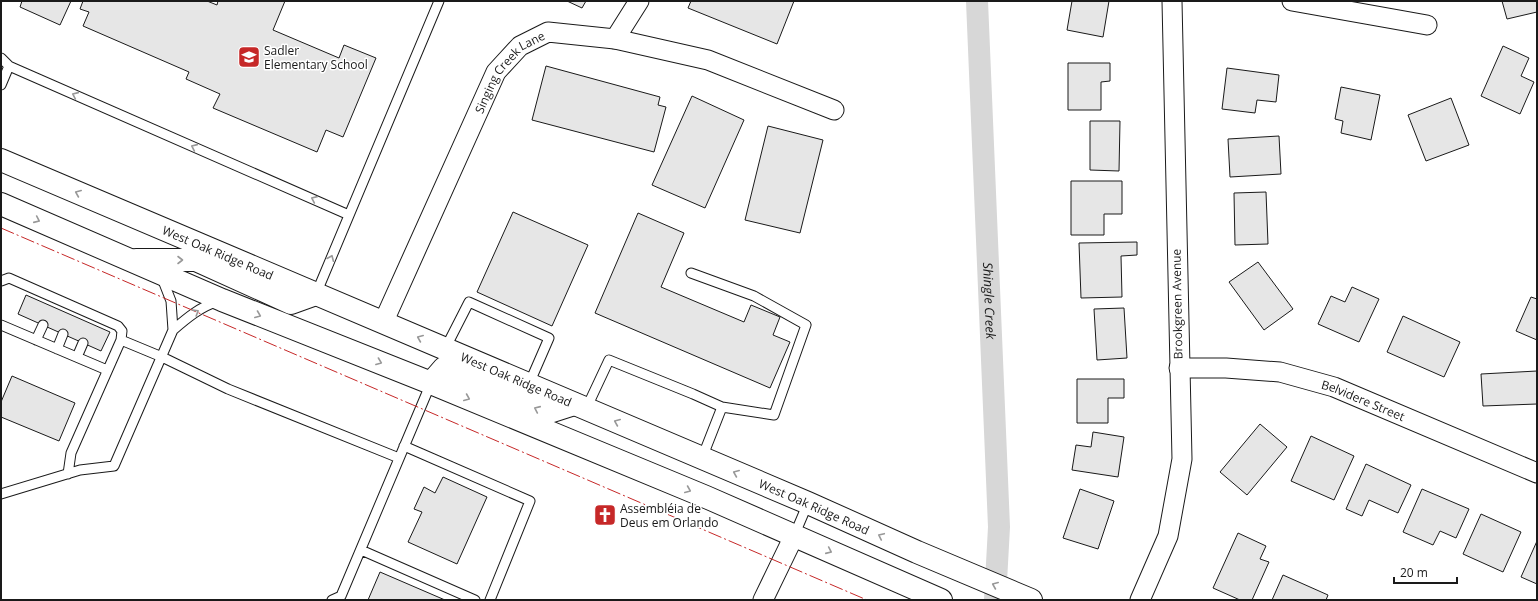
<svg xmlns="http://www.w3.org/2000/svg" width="1538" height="601" viewBox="0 0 1538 601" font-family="'Open Sans',sans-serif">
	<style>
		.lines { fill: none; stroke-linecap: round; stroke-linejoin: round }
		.canal { stroke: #d7d7d7; stroke-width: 22 }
		.building { fill: #e6e6e6; stroke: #1a1a1a }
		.service-casing { stroke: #1a1a1a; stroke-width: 11 }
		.minor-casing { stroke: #1a1a1a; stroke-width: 21 }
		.tertiary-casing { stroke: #1a1a1a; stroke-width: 24 }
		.service { stroke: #fff; stroke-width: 9 }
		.minor { stroke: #fff; stroke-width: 19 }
		.tertiary { stroke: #fff; stroke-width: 22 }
		.power { stroke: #c62828; stroke-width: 1; stroke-dasharray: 14 3 2 3; stroke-linecap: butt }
		.oneway { stroke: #989898 }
		.labels { text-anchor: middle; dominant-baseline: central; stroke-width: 3; stroke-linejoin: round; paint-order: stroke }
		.poi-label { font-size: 12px; fill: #1a1a1a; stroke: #fff; text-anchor: start }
		.street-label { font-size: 12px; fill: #1a1a1a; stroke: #fff }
		.water-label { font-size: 13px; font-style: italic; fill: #1a1a1a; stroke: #fff }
	</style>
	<rect width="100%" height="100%" fill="#fff"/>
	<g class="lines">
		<path class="canal" id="s1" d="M977 1 999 527 995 600"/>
	</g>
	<path class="building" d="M22 1H71L60 25 20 7Z
		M83 1H207L217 5 218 1H285L273 30 339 58 344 45 376 58 343 137 326 130 317 152 213 108 220 94 186 79 189 72 83 26 89 12 80 9Z
		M567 1H586L582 8Z
		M691 1H794L777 44 688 8Z
		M1072 1H1109L1103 37 1067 30Z
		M1502 1H1537V12L1507 19Z
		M1503 46 1529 58 1521 76 1534 82 1520 114 1481 96Z
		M1068 63H1110V81L1101 82V110H1068Z
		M546 66 660 97 658 105 666 107 654 152 532 120Z
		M1227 68 1279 75 1276 102 1257 100 1255 113 1222 109Z
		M1341 87 1380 95 1371 140 1341 133 1343 121 1335 119Z
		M692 96 744 120 705 208 652 185Z
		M1451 98 1469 145 1426 161 1408 115Z
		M1090 121H1120L1119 171 1090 170Z
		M768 126 823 140 800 233 745 220Z
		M1279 136 1281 174 1230 177 1228 139Z
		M1071 181H1122V214H1104V235H1071Z
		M1266 192 1268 244 1235 245 1234 193Z
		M513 212 588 245 552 326 477 292Z
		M638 213 684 233 661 287 744 322 751 305 780 317 773 335 790 342 770 388 595 313Z
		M1137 242V255L1121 256 1122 297 1081 298 1079 243Z
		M1258 262 1293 309 1264 330 1229 282Z
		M1352 287 1379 299 1359 342 1318 324 1331 296 1345 302Z
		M26 295 110 332 101 351 18 314Z
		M1531 297 1537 299V340L1516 331Z
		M1124 308 1127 358 1097 360 1094 309Z
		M1403 316 1460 342 1444 377 1387 352Z
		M1537 371V404L1483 406 1481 374Z
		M12 376 75 403 59 441 1 417V402Z
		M1077 379H1124V398H1108V423H1077Z
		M1260 424 1287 447 1247 495 1220 472Z
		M1093 432 1124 437 1118 477 1072 470 1076 445 1091 447Z
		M1311 436 1354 456 1334 500 1291 481Z
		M1366 464 1411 485 1398 513 1369 500 1362 516 1346 509Z
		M443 477 487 497 457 564 408 542 422 512 414 509 424 487 435 493Z
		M1080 489 1114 501 1098 549 1063 538Z
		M1422 489 1469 509 1456 538 1440 531 1433 545 1403 532Z
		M1481 514 1521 532 1503 572 1463 554Z
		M1238 533 1266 546 1260 559 1269 562 1252 600H1240L1213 588Z
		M1537 541V584L1521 577Z
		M380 572 445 600H368Z
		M1283 575 1328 595 1326 600H1272Z"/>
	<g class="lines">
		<g class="service-casing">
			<path id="service" d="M1 58 9 66 349 215
				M1 85 9 66
				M691 273 754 296 806 325 774 415 722 407
				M162 278 171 301 173 330
				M1 281 9 278 118 326 122 331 121 340 162 357 228 389 399 458
				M316 294 439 1
				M1 325 107 370
				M36 340 43 325
				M57 349 63 334
				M445 349 469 302 549 338 529 384
				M77 357 83 343
				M586 409 609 360 693 394 722 407 702 458
				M404 446 530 501 490 600
				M68 474 71 453 121 340
				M1 494 80 470 114 466 173 330C187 318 200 307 218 301
				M794 536 808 503
				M361 550 475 600
				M332 600 341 596 431 383"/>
		</g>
		<g class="minor-casing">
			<g id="minor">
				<path d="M1292 1 1427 25"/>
				<path d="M615 39 639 1"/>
				<path id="s2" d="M383 323 496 72 520 46 548 32 615 39 708 60 834 110"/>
				<path id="s3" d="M1179 368H1226L1280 372 1334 387 1537 473"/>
				<path d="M763 600 794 536"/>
				<path d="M1140 600 1168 536 1182 459 1172 1"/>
			</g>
		</g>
		<g class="tertiary-casing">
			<g id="tertiary">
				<path id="s4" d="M1 160 808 503 917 552 1031 600"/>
				<path d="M1 204 222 300 431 383 706 497 941 600"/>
				<path d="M136 260H196L291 303 316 294"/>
				<path d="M431 383 444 368 546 413 574 404"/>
			</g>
		</g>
		<use href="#service" class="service"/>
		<use href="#minor" class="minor"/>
		<use href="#tertiary" class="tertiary"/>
		<path class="power" d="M1 228 867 600"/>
	</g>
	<defs><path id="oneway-chevron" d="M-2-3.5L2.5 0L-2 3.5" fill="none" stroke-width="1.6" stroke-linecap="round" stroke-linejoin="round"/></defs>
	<g class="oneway">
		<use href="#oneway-chevron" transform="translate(75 95) rotate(-156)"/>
		<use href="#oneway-chevron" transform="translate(194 147) rotate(-156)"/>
		<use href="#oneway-chevron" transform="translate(78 193) rotate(-157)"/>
		<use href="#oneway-chevron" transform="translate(314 199) rotate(-156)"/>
		<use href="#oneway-chevron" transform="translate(37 220) rotate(24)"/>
		<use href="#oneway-chevron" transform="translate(331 258) rotate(-67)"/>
		<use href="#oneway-chevron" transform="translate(180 260)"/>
		<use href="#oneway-chevron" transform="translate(196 312) rotate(-32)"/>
		<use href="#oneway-chevron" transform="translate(258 315) rotate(22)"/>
		<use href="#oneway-chevron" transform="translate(420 338) rotate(-157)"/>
		<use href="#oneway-chevron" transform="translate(379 362) rotate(21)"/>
		<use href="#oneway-chevron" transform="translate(467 398) rotate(23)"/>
		<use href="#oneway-chevron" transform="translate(537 409) rotate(-156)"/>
		<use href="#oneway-chevron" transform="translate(617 422) rotate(-157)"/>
		<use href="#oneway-chevron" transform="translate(736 473) rotate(-157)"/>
		<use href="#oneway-chevron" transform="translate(688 490) rotate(23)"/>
		<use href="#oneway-chevron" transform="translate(881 536) rotate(-155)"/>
		<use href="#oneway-chevron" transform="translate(829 551) rotate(24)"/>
		<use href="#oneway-chevron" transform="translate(995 585) rotate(-157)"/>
	</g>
	<defs>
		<g id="school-square" transform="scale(1.15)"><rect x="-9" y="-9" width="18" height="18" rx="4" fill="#c62828" stroke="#fff"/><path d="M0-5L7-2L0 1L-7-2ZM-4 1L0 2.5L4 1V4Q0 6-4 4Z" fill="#fff"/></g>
		<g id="church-square" transform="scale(1.15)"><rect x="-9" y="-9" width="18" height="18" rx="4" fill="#c62828" stroke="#fff"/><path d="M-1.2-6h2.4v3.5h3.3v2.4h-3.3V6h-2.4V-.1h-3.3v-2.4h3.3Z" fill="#fff"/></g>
	</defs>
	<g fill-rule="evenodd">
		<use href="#school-square" x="249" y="57"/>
		<use href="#church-square" x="605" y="515"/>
	</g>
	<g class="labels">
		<g class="poi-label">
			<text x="264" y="50">Sadler<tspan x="264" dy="14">Elementary School</tspan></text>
			<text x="620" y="508">Assembléia de<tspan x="620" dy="14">Deus em Orlando</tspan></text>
		</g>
		<g class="street-label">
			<text stroke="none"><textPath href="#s2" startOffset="284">Singing Creek Lane</textPath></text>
			<text stroke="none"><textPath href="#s4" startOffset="236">West Oak Ridge Road</textPath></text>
			<text transform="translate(1177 304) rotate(-91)">Brookgreen Avenue</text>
			<text stroke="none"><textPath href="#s4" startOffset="560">West Oak Ridge Road</textPath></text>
			<text stroke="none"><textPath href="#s3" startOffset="189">Belvidere Street</textPath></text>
			<text stroke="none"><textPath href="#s4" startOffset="884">West Oak Ridge Road</textPath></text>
		</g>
		<g class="water-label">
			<text stroke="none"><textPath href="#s1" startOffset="300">Shingle Creek</textPath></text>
		</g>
	</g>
	<rect width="1538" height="601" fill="none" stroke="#1a1a1a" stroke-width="4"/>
	<path d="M1394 577v6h63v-6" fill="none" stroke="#1a1a1a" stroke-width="2"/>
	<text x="1400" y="577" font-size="12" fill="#1a1a1a" stroke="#ffffff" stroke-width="3" paint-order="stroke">20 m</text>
</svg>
